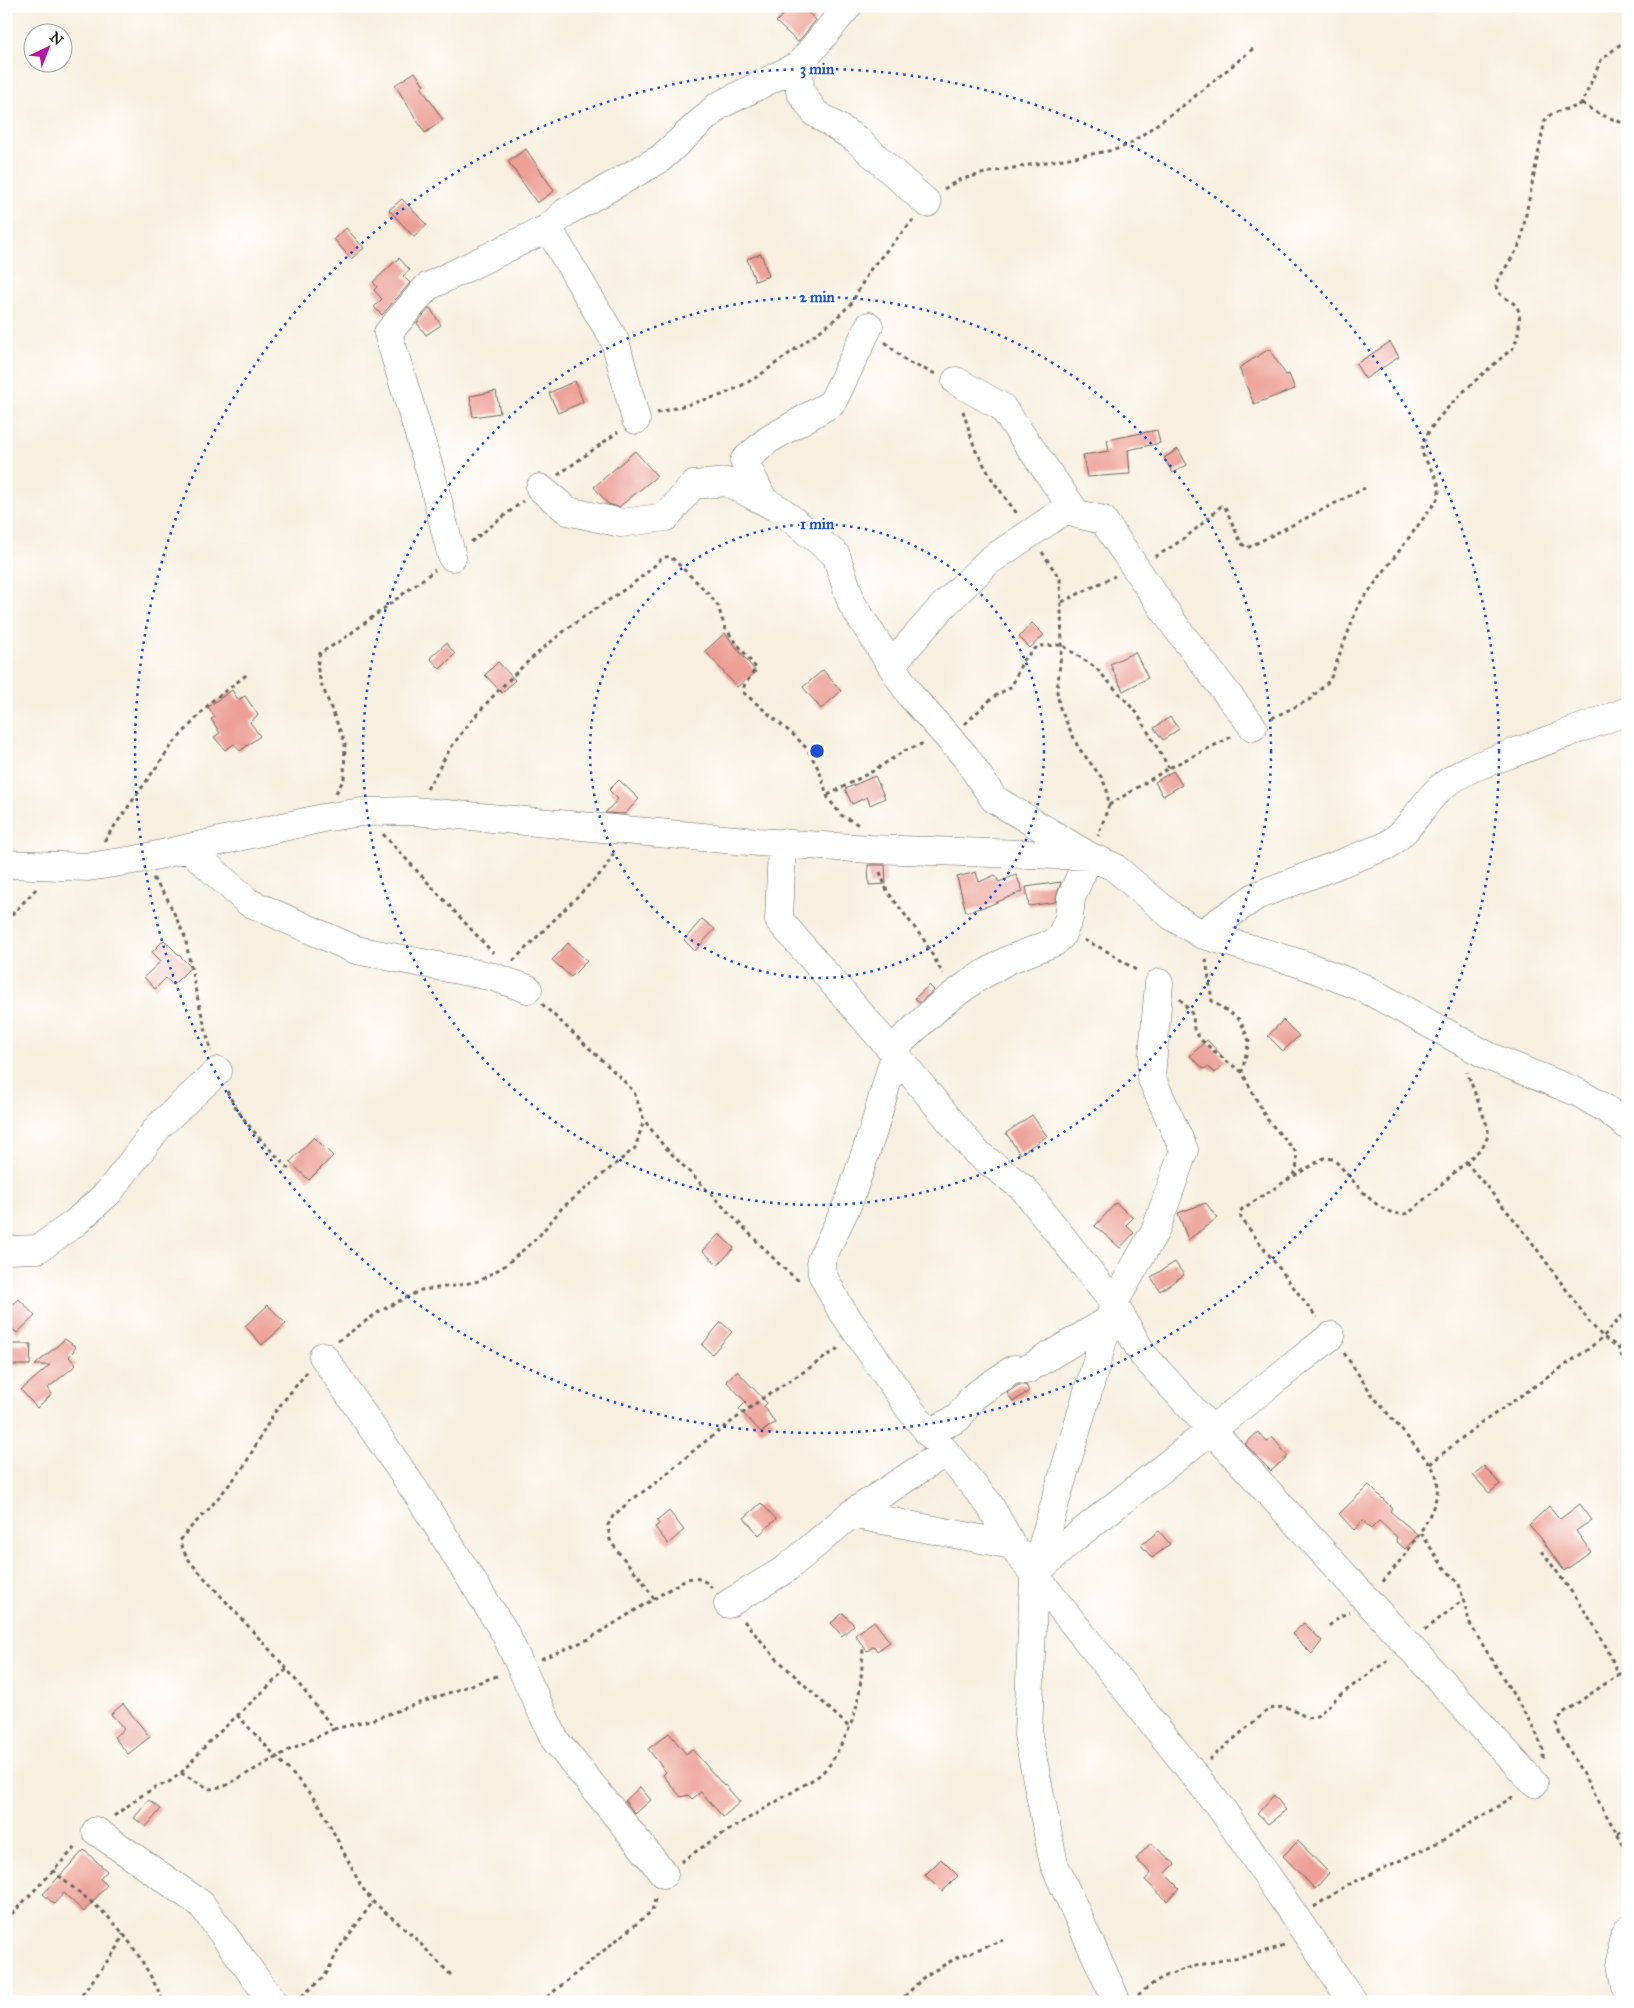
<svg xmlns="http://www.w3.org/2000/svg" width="1634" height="2008" viewBox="0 0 1634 2008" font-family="'IM FELL Great Primer',serif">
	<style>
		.building { fill: #ec9f94 }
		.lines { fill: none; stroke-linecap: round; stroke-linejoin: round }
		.minor-casing { stroke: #696660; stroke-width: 29 }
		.path { stroke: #696660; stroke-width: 3; stroke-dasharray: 4 4; stroke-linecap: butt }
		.minor { stroke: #fff; stroke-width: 28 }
		.ring { fill: none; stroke: #1d4ed8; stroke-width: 2.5; stroke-dasharray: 2.5 5 }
		.centre { fill: #1d4ed8; stroke: #fff; stroke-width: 2.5 }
		.ring-label { font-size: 15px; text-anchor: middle; font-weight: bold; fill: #1d4ed8; stroke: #fff; stroke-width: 5; stroke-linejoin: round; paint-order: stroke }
	</style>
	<rect width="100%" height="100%" fill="#fff"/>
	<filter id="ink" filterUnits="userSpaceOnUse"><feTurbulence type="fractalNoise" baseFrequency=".02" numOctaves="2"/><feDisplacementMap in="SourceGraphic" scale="10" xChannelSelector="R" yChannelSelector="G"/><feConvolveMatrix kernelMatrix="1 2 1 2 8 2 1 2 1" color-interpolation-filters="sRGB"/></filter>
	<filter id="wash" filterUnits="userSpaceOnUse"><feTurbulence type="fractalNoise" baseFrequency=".0096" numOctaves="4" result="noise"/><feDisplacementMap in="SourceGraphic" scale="20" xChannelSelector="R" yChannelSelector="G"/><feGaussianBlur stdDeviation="1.12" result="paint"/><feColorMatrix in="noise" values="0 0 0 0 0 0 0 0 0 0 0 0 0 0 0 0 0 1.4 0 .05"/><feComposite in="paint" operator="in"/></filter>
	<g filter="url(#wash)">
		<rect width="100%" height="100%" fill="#f7efdf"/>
		<g id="blocks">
			<path class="building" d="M791 6H801L816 20 798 42 776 22Z
				M415 72 424 85 421 87 443 120 425 133 395 85Z
				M526 149 554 191 537 203 508 161Z
				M402 199 427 225 414 237 389 210Z
				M346 228 364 248 351 259 334 239Z
				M761 254 769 276 755 281 747 259Z
				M399 258 410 270 403 276 410 283 382 315 374 307 382 299 374 290 377 287 373 282Z
				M430 308 441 325 426 335 417 323Z
				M1390 342 1399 357 1365 379 1356 364Z
				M1269 349 1286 375 1289 374 1295 389 1254 404 1239 368Z
				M575 381 583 402 558 413 549 393Z
				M496 391 500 413 473 417 470 396Z
				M1157 430 1160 443 1128 450 1130 474 1087 477 1083 455 1109 451 1107 440Z
				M1178 449 1187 465 1173 473 1164 458Z
				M635 451 657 476 619 507 608 504 594 487Z
				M1032 623 1044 635 1030 648 1019 637Z
				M725 633 756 672 737 687 705 651Z
				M446 643 455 654 440 669 430 658Z
				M1135 652 1148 678 1123 691 1110 664Z
				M498 662 515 680 502 693 485 675Z
				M823 670 841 691 821 709 803 687Z
				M232 690 238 700 245 696 258 715 250 722 260 736 240 751 234 744 225 750 214 737 220 733 211 719 215 717 208 707Z
				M1170 717 1179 729 1163 740 1154 728Z
				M1173 771 1182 785 1163 796 1155 782Z
				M875 776 885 798 870 805 867 797 852 804 845 789Z
				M619 780 639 799 625 814 605 813 618 799 609 790Z
				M868 865H885L886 884 869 885Z
				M976 872 979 882 995 875 999 882 1016 875 1023 891 988 906 966 912 957 877Z
				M1061 882 1055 902 1029 906 1026 887Z
				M702 919 715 929 695 951 684 940Z
				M164 940 191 967 173 985 166 978 155 989 144 977 161 961 152 952Z
				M568 943 587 961 571 977 552 960Z
				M929 985 934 990 919 1003 915 998Z
				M1283 1020 1299 1036 1283 1051 1268 1036Z
				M1207 1040 1227 1061 1215 1073 1208 1067 1204 1069 1190 1056Z
				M1032 1115 1047 1136 1020 1154 1006 1133Z
				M314 1137 333 1156 309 1180 290 1162Z
				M1116 1203 1133 1218 1126 1225 1134 1233 1120 1248 1095 1226Z
				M1206 1203 1217 1218 1188 1240 1178 1213Z
				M719 1234 734 1248 718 1265 703 1251Z
				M1175 1262 1184 1275 1160 1291 1151 1277Z
				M19 1299 35 1316 17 1333 6 1322V1311Z
				M268 1305 286 1324 262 1345 245 1326Z
				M721 1322 732 1332 712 1354 702 1345Z
				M65 1339 76 1347 69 1357 76 1365 48 1388 52 1394 37 1408 21 1390 50 1365H35Z
				M11 1344H31L30 1365H11Z
				M737 1371 767 1403 764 1406 775 1423 761 1432 739 1409 746 1402 726 1381Z
				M1018 1385H1026L1029 1391 1013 1402 1007 1393Z
				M1258 1432 1267 1442 1272 1437 1288 1456 1271 1471 1245 1444Z
				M1484 1466 1500 1484 1489 1493 1473 1475Z
				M1369 1485 1392 1508 1390 1511 1418 1535 1405 1549 1396 1541 1397 1537 1379 1521 1371 1529 1363 1521 1354 1530 1339 1514Z
				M761 1503 776 1519 759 1535 744 1518Z
				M1580 1504 1592 1520 1576 1531 1591 1552 1564 1571 1541 1538 1529 1525 1549 1506 1560 1519Z
				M669 1511 684 1530 668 1544 655 1527 659 1524 657 1521Z
				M1159 1531 1170 1544 1152 1558 1141 1545Z
				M843 1613 854 1625 842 1636 831 1623Z
				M874 1621 890 1642 877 1651 874 1646 867 1651 855 1635Z
				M1304 1623 1322 1641 1312 1654 1292 1634Z
				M123 1704 150 1737 128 1754 114 1737 124 1729 111 1714Z
				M669 1733 686 1754 692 1749 724 1786 725 1785 740 1802 723 1817 701 1792 692 1799 688 1795 681 1797 663 1775 666 1772 648 1749Z
				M640 1787 651 1800 635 1814 625 1801Z
				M1274 1795 1286 1810 1268 1824 1257 1814Z
				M149 1800 161 1809 146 1827 134 1818Z
				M1298 1841 1329 1873 1315 1889 1283 1856Z
				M1151 1843 1175 1864 1165 1874 1179 1888 1167 1901 1145 1880 1151 1873 1136 1859Z
				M84 1850 107 1871 100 1879 107 1885 84 1912 64 1893 54 1904 43 1894Z
				M941 1859 958 1876 942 1892 925 1875Z"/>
		</g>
	</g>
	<g filter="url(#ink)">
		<use href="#blocks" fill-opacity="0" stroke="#696660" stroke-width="1"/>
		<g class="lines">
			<g class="minor-casing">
				<path id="minor" d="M848 6 799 65 800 91 815 113 856 139 927 203
					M548 228 615 341 636 420
					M956 381 1002 407 1077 514 1103 520 1178 630 1253 727
					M540 488 568 511 621 523 666 517 693 485 727 482 779 509 836 555 852 604 911 696 965 756 994 799 1089 856 1071 898 1069 918 1061 936 1055 942 1008 960 974 980 940 1005 898 1044 873 1131 849 1201 821 1260 822 1274 839 1306 911 1411 989 1504 1012 1545 1034 1574 1223 1811 1353 2002
					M764 501 744 461 768 440 832 403 869 326
					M452 557 431 474 388 333 427 287 548 228 566 212 660 159 718 106 799 65
					M891 665 941 608 989 561 1071 506
					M782 843 779 920 895 1054 976 1152 1024 1189 1114 1303 1143 1355 1534 1783
					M189 849 248 902 356 950 494 977 528 989
					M6 864 88 867 140 859 323 818 362 812 414 811 758 842 870 849 1089 856 1114 867 1173 917 1201 934 1302 964 1364 988 1490 1057 1577 1092 1606 1109 1628 1126
					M1201 934 1256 896 1386 846C1412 829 1419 808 1439 789 1449 780 1461 774 1472 768L1628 711
					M6 1250 38 1249 75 1223 109 1192 159 1126 218 1071
					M323 1356 420 1498 505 1633 555 1740 664 1874
					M928 1433 958 1418 974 1396 1014 1369 1026 1370 1109 1320
					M851 1514 1012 1545
					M1034 1574 1074 1538 1331 1336
					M728 1604 786 1569 851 1514 946 1452
					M96 1831 201 1904 273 2002
					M1628 1930C1615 1947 1625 1977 1628 1996
					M1117 2002 1054 1864 1028 1735 1034 1574 1114 1303 1156 1229 1184 1150 1151 1077 1159 983"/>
			</g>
			<path class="path" d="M1582 103 1597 113 1628 125
				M944 189 959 180 985 173 1114 150 1128 145 1188 102 1255 47
				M885 342 907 362 936 374
				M963 411 975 449 993 481 1018 515
				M657 413 722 395 739 387 760 375 832 322 851 304 869 271 913 220
				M558 475 618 432
				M471 542 523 501
				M1042 552 1060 579 1062 645 1057 692 1060 708 1078 747 1102 778 1107 790 1109 805 1098 836
				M1155 557C1182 541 1198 529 1221 506L1225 507 1241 543 1247 548 1365 488
				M1062 602 1115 576
				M1272 718 1309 700 1330 680 1358 606 1437 500C1445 480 1427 468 1422 452 1419 425 1492 366 1513 348 1518 340 1523 314 1516 306 1509 297 1495 297 1496 283L1518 248 1521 239 1545 120C1555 107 1570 112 1582 103L1601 60 1628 38
				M965 724 992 698 1012 686 1023 660 1038 646 1062 645 1096 668 1137 713 1169 768
				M427 789C436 775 443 760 452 746 484 702 524 662 567 629 598 605 635 587 662 558L670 556 709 594 718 606 725 628 756 668 744 686V693L797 738 808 750 819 770 828 798 841 815 859 825
				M336 793 344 779 345 743 321 683 317 666 320 653 342 640 435 570
				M828 795 873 771 904 751 924 743
				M1109 805 1169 768 1233 736
				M383 834 493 953
				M104 841 172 745 212 701 249 673
				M880 872 887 891 924 940 943 974
				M153 878 167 898 185 937 195 988 211 1051
				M6 921 37 888
				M1084 940 1105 950 1139 972
				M1206 959 1212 1001 1240 1020 1249 1041 1242 1072 1266 1118 1295 1151 1297 1160 1296 1171 1289 1179 1242 1209 1240 1212 1241 1218 1317 1318
				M513 961 604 870 615 851
				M1180 999 1193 1015 1194 1029 1201 1040 1226 1061 1242 1072
				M542 1004 622 1079 634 1092 644 1120 663 1145 782 1267 799 1281
				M227 1091C242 1123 267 1146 291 1171
				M1466 1162 1526 1234 1591 1324 1603 1337 1618 1347 1625 1364 1628 1384
				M1294 1176 1324 1158 1333 1159C1353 1177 1378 1221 1409 1213L1483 1147 1488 1136V1128L1467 1072
				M338 1341 380 1311 421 1290 454 1286 479 1281 506 1265 538 1237 562 1208 635 1148 644 1120
				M1344 1353 1373 1396 1430 1464C1432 1468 1435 1471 1436 1475 1447 1507 1400 1561 1381 1584
				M307 1372 274 1413 243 1468 208 1510 187 1531 180 1541 182 1549 191 1563 287 1669 334 1729 374 1719 500 1675
				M1430 1464 1473 1429 1587 1350 1603 1337 1628 1309
				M1421 1533 1442 1565 1459 1584 1470 1624 1535 1730 1543 1750V1759
				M1542 1551C1569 1590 1603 1630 1618 1675L1563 1713 1557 1723 1559 1732 1628 1853
				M654 1599 642 1580 618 1552 610 1540 608 1525 613 1516 630 1501 657 1482 698 1447 763 1398 808 1369 840 1347
				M744 1621 774 1656 850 1728
				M1329 1626 1339 1617 1349 1612
				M1425 1630 1464 1599
				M541 1659 589 1639 686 1579C698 1577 704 1579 712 1588
				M1618 1675 1628 1670
				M237 1715 302 1784 320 1806 361 1886 373 1902 409 1932 451 1975
				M1209 1760 1269 1709 1283 1707 1293 1709 1307 1718 1317 1716 1340 1695 1391 1658
				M181 1773 210 1789 225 1786 291 1749 334 1729
				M114 1816 141 1796 156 1787 169 1782 181 1773 209 1742 287 1669
				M1617 1834 1628 1828
				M681 1862 711 1841 817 1777C832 1765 833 1759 842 1743 860 1711 861 1684 863 1648
				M53 1870C69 1886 88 1898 104 1913 130 1937 148 1970 164 2002
				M1314 1907 1344 1887 1443 1840 1516 1795
				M6 1920 78 1845
				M1138 1995C1148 1987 1159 1978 1171 1974 1208 1959 1250 1959 1287 1944
				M294 1999 303 1995 325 1976 340 1947 373 1902
				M79 2002 81 1996 118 1947 123 1934
				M541 2002 652 1911 656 1895
				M899 2002 925 1976 958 1957 1003 1940"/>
			<use href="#minor" class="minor"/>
		</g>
	</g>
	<g class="ring">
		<circle cx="817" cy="751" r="227"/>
		<circle cx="817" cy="751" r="454"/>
		<circle cx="817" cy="751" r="682"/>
	</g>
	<circle cx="817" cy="751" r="8" class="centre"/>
	<g class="ring-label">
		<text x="817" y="74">3 min</text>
		<text x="817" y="302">2 min</text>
		<text x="817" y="529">1 min</text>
	</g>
	<rect width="1634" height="2008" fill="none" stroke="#fff" stroke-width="25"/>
	<g transform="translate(48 48) rotate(43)"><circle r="24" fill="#ffffff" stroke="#a4a4a4"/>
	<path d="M0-4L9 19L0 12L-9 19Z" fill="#b5179e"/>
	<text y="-8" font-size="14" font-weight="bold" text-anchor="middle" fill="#1c1c1c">N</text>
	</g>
</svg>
